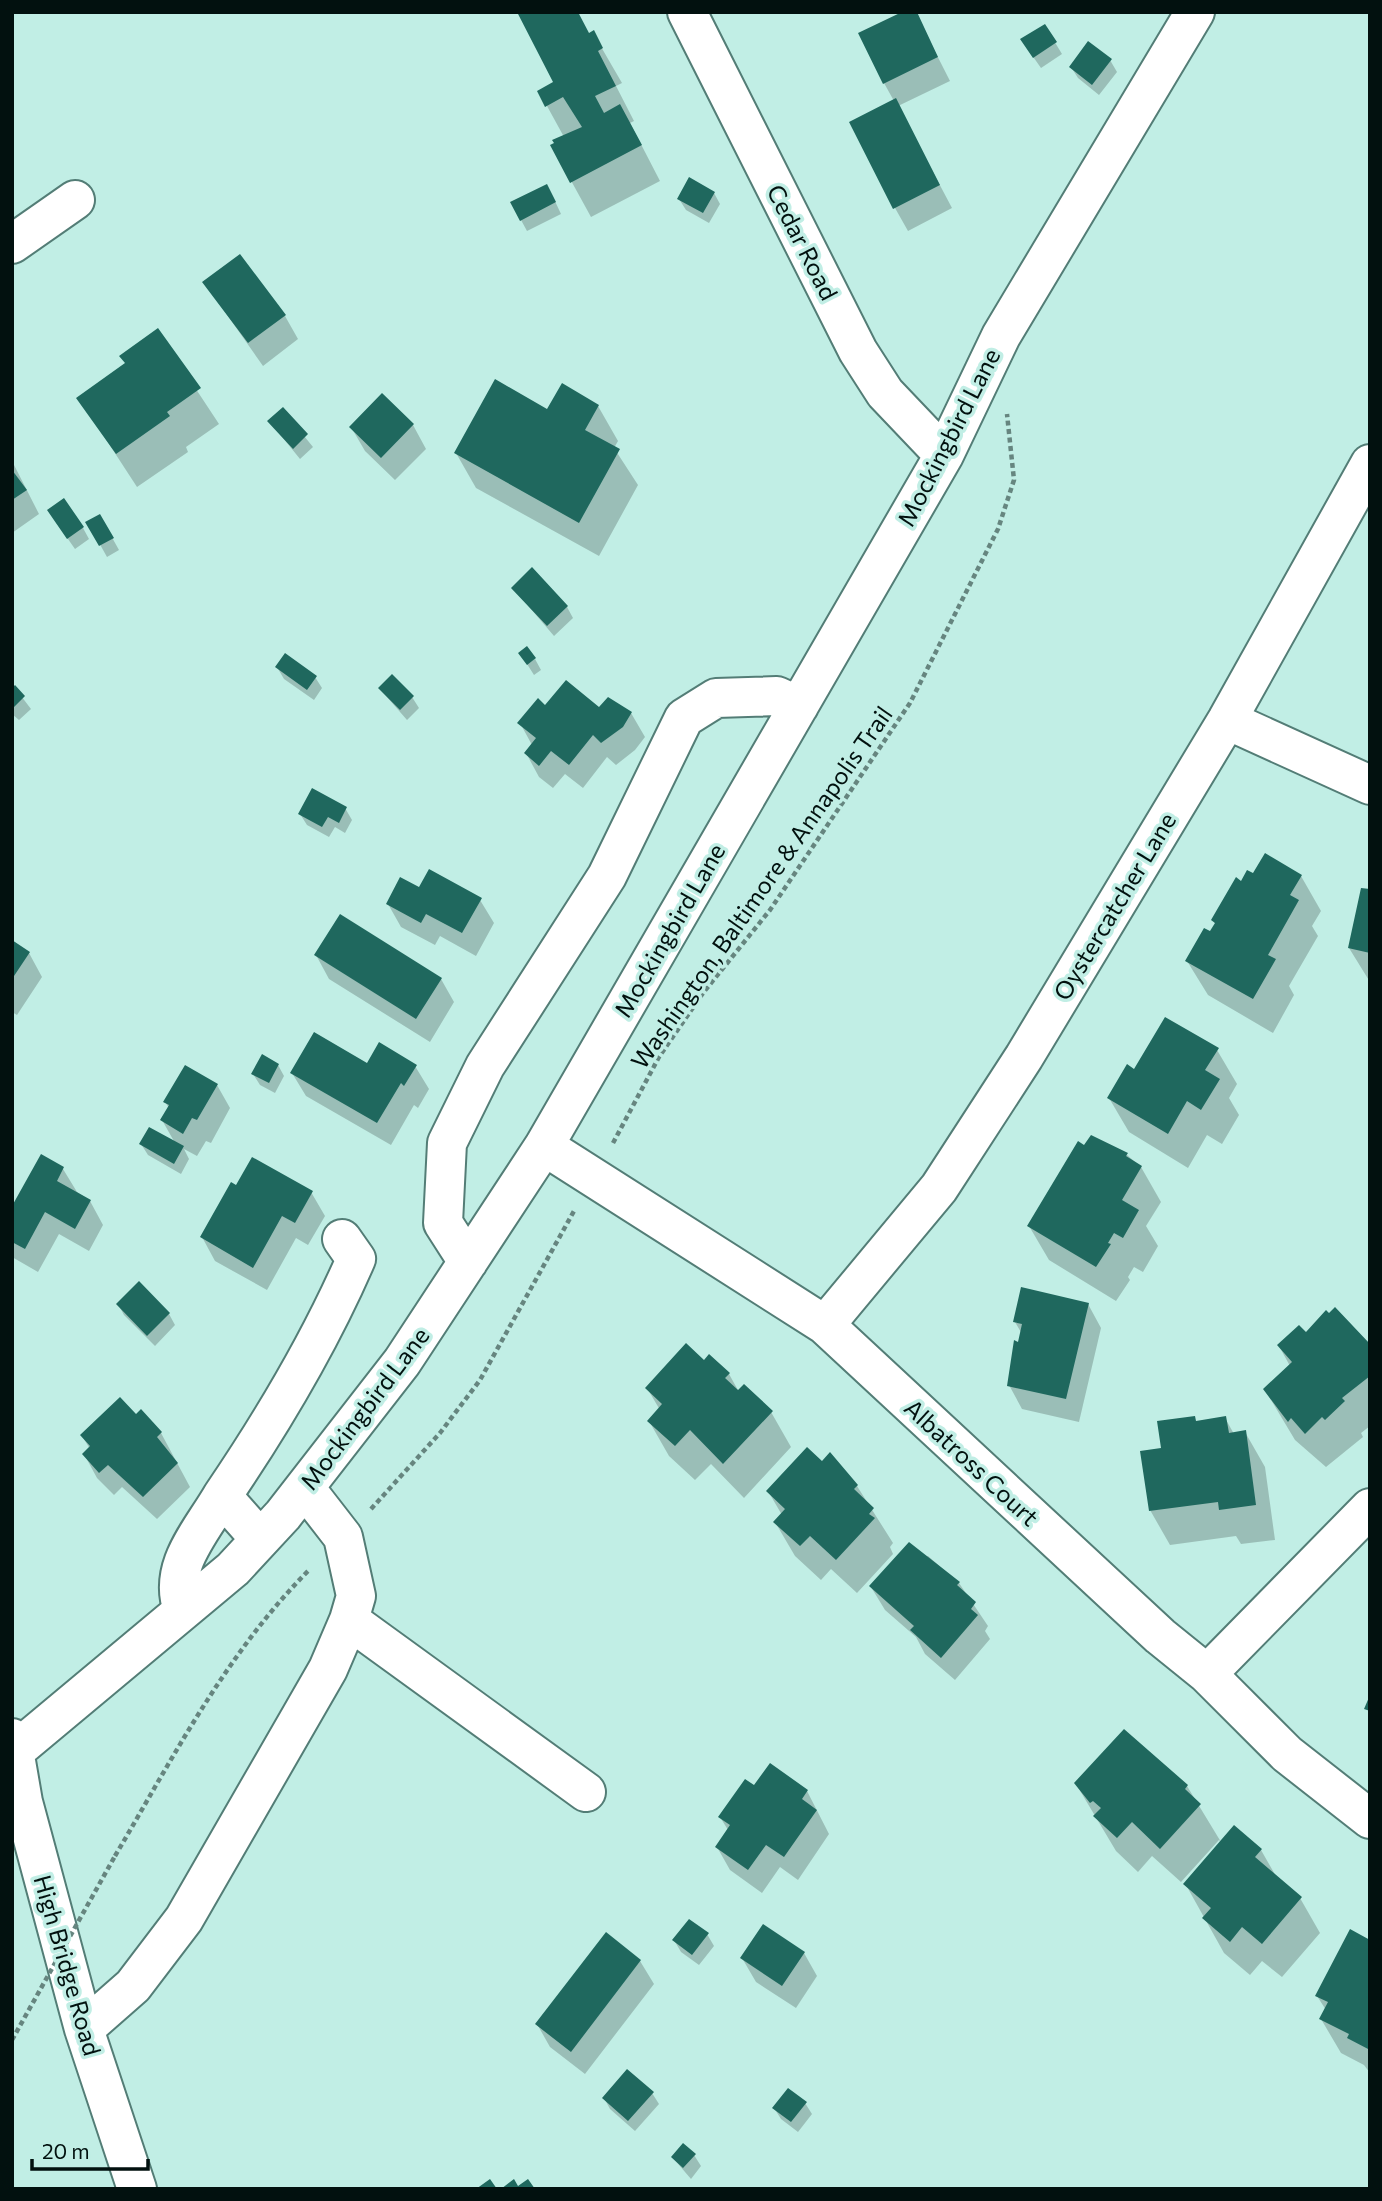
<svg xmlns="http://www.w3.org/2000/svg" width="1382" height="2201" viewBox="0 0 1382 2201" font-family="Commissioner,sans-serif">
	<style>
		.shadow { fill: #0003 }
		.building { fill: #1f685e }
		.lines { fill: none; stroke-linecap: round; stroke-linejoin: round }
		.minor-casing { stroke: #537d76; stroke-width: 42 }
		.path { stroke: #66857f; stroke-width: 4.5; stroke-dasharray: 5 3.5; stroke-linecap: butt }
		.minor { stroke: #fff; stroke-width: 38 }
		.path-bridge { stroke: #66857f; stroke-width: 4.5; stroke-dasharray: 5 3.5; stroke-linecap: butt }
		.labels { text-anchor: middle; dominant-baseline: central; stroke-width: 7; stroke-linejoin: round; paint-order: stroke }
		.street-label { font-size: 24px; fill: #02110f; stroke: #c1eee5 }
	</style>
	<rect width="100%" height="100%" fill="#c1eee5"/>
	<path class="shadow" d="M915 12 950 81 898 106 952 208 908 231 895 208 894 101 884 83Z
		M1045 26 1062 54 1041 68 1029 51Z
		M593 33 622 83 616 86 634 121 630 123 660 181 591 217 552 146 564 137 547 106 556 83Z
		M1110 60 1117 72 1099 95 1078 78 1071 67Z
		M714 193 720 204 709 223 686 210 679 199Z
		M553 197 561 214 527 231 521 220Z
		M204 282 285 316 298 339 263 366Z
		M157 330 219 424 186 447 188 452 137 487 79 398 126 364Z
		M598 406 618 441 614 448 638 485 599 556 476 488 456 453 548 411Z
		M283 410 313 447 300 459 270 422Z
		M413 425 426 449 395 480 365 451 351 427Z
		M12 461 39 514 12 533Z
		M100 516 119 550 107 557 88 523Z
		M56 522 83 528 89 539 75 549Z
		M513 588 567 607 573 618 554 636Z
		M535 659 541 670 534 675 527 664Z
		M277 667 315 677 322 688 314 700 284 679Z
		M15 688 31 709 19 720 12 714Z
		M380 689 412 697 419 708 407 720Z
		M546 707 631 713 645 737 635 750 616 765 607 757 583 788 565 774 553 788 539 777 526 753 532 745 520 723Z
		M345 808 352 820 345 833 335 827 329 837 307 825 300 814Z
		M1253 875 1301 876 1321 911 1312 926 1318 936 1289 986 1294 995 1273 1033 1208 995 1187 961 1210 934 1216 925 1213 920 1241 884Z
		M419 889 480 900 494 923 476 956 440 936 435 945 401 927 388 904Z
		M1370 891V982L1349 948Z
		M12 942 29 953 42 977 17 1015 12 1012Z
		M316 955 441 979 454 1002 430 1042 329 979Z
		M1217 1050 1237 1084 1229 1098 1239 1115 1222 1144 1207 1135 1188 1168 1129 1132 1109 1098 1135 1071Z
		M278 1065 284 1076 275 1093 260 1085 253 1074Z
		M368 1065 415 1066 429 1089 418 1108 414 1105 391 1145 306 1096 292 1073Z
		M217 1085 230 1108 211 1143 206 1141 197 1156 184 1149 189 1159 181 1174 148 1155 141 1144 175 1143 162 1120 169 1108 165 1102Z
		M1092 1137 1127 1155 1141 1167 1161 1202 1146 1226 1158 1246 1143 1272 1134 1267 1128 1277 1130 1280 1116 1301 1049 1260 1029 1226Z
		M42 1157 63 1169 77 1192 90 1201 103 1225 89 1251 59 1234 38 1272 12 1257V1209Z
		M237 1187 311 1192 325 1216 308 1245 296 1238 267 1290 215 1261 202 1237Z
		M118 1304 169 1314 175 1325 155 1346 124 1315Z
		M1088 1304 1101 1328 1079 1422 1022 1409 1009 1385 1022 1334 1015 1322Z
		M1306 1335 1370 1347V1426L1361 1433 1363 1437 1326 1467 1295 1440 1265 1390 1290 1366 1279 1346Z
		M704 1362 729 1374 739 1392 771 1412 791 1447 744 1498 711 1464 695 1480 669 1456 649 1421 660 1410 647 1388Z
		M136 1416 161 1433 190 1487 157 1519 122 1487 114 1495 97 1478 84 1454 90 1449 82 1436Z
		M1225 1418 1234 1434 1245 1432 1265 1467 1275 1540 1241 1544 1236 1536 1170 1545 1150 1510 1163 1450 1197 1422Z
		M822 1463 857 1486 893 1543 890 1547 893 1554 857 1593 831 1569 821 1580 795 1556 775 1522 782 1515 768 1491Z
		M928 1556 959 1583 988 1626 985 1631 990 1639 955 1680 925 1654 916 1637 885 1610 871 1587Z
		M1168 1769 1187 1786 1221 1842 1219 1840 1181 1882 1152 1856 1138 1872 1116 1851 1076 1784Z
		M755 1788 807 1791 829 1834 798 1880 780 1867 762 1893 730 1870 717 1847 728 1830 720 1817Z
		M1234 1828 1261 1850 1277 1878 1300 1898 1320 1933 1282 1977 1262 1961 1250 1975 1224 1953 1186 1885Z
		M707 1934 714 1946 699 1965 681 1952 674 1940Z
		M1370 1942V2073L1364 2065 1341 2053 1321 2019 1326 2010 1317 1996Z
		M804 1953 817 1976 796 2008 756 1982 742 1958Z
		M640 1961 654 1984 585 2074 550 2047 537 2024Z
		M652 2093 659 2104 635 2131 610 2109 604 2098Z
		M805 2103 812 2114 798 2132 781 2119 774 2108Z
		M694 2155 701 2166 691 2179 673 2158Z"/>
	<path class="building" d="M517 12H578L589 33 594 30 603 48 598 51 616 86 595 96 604 113 620 104 642 145 570 183 550 145 554 143 552 140 582 127 563 97 545 107 537 91 553 82Z
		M902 12H917L938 57 883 84 858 33Z
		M1045 24 1057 42 1033 58 1020 39Z
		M1088 41 1112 59 1092 85 1069 67Z
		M896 98 940 185 893 209 849 122Z
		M689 177 715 192 703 213 677 199Z
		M547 184 556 202 520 221 510 202Z
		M240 254 286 315 248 343 202 282Z
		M158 328 201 388 167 412 170 416 116 454 76 398 125 363 119 356Z
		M495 379 547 409 562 383 599 405 585 430 620 449 579 523 454 453Z
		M382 393 414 424 381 458 349 427Z
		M283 407 308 434 293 449 267 421Z
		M12 470 27 490 12 500Z
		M64 498 84 527 67 539 47 510Z
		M100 514 114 538 99 546 85 522Z
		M532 567 568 606 547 626 511 588Z
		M527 646 536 658 527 665 518 653Z
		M285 653 317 676 307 690 275 667Z
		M392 674 414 696 400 710 378 688Z
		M566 680 599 707 608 697 632 712 623 727 601 743 593 735 569 765 551 751 539 766 524 753 536 738 517 723 538 698 545 705Z
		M15 685 25 696 12 709V688Z
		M312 788 347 807 339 823 328 817 322 827 298 814Z
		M1265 853 1302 875 1290 895 1299 900 1268 955 1276 959 1253 999 1185 961 1204 928 1210 931 1215 923 1211 920 1236 877 1241 881 1247 870 1253 873Z
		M429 869 482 898 462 933 426 914 421 923 386 904 400 877 419 887Z
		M1361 888 1370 889V953L1348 948Z
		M340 914 442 978 416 1019 314 955Z
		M12 940 30 952 12 979Z
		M1165 1017 1219 1048 1205 1070 1220 1079 1201 1110 1187 1101 1168 1134 1107 1098 1127 1064 1134 1069Z
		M314 1032 367 1063 379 1042 417 1065 404 1086 401 1083 377 1123 290 1073Z
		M262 1054 279 1064 269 1083 251 1074Z
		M185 1065 218 1084 197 1120 192 1118 183 1134 160 1120 169 1105 163 1102Z
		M149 1127 184 1146 174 1164 139 1144Z
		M1091 1135 1128 1153 1126 1156 1142 1166 1122 1200 1139 1210 1123 1238 1114 1233 1108 1243 1111 1244 1096 1267 1027 1226 1078 1141 1084 1145Z
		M41 1154 64 1167 57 1181 91 1200 75 1229 45 1212 25 1249 12 1242V1206Z
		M252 1157 313 1191 295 1223 282 1216 253 1268 200 1237 231 1182 236 1185Z
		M139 1281 170 1313 147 1336 116 1304Z
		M1021 1287 1089 1303 1066 1399 1007 1386 1014 1340 1018 1342 1022 1324 1013 1322Z
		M1335 1307 1370 1344V1376L1342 1398 1345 1401 1325 1420 1322 1417 1305 1434 1291 1418 1288 1422 1263 1389 1292 1362 1277 1345 1299 1325 1306 1332 1326 1310 1329 1313Z
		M686 1343 704 1360 709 1354 730 1373 725 1378 738 1390 744 1384 773 1411 723 1464 690 1430 675 1446 647 1421 662 1404 645 1388Z
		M120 1397 136 1414 141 1409 162 1432 157 1437 178 1463 143 1497 108 1465 99 1473 82 1454 90 1446 80 1435Z
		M1195 1416 1196 1421 1226 1416 1229 1433 1246 1430 1256 1505 1219 1510 1218 1502 1149 1511 1140 1451 1161 1448 1157 1421Z
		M807 1447 822 1461 830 1452 858 1485 854 1489 874 1508 869 1514 875 1518 836 1560 810 1536 800 1546 773 1522 785 1509 766 1491Z
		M909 1542 960 1582 957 1585 976 1602 971 1609 978 1615 941 1658 910 1630 914 1626 869 1586Z
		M1370 1695V1711L1364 1709Z
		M1124 1729 1188 1785 1185 1789 1201 1804 1160 1849 1132 1822 1117 1838 1093 1816 1101 1808 1093 1801 1090 1803 1074 1783Z
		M770 1763 808 1790 802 1799 817 1810 784 1857 766 1845 748 1870 715 1847 730 1825 718 1817 745 1779 754 1785Z
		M1234 1825 1262 1849 1255 1857 1302 1897 1262 1944 1242 1927 1230 1942 1202 1918 1211 1908 1183 1884Z
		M689 1919 709 1933 692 1955 672 1940Z
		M763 1924 805 1952 782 1986 740 1958Z
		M1350 1929 1370 1940V2050L1347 2038 1349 2034 1319 2019 1328 2002 1315 1996Z
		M606 1932 641 1960 571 2052 535 2024Z
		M627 2069 654 2092 628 2121 602 2098Z
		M788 2088 807 2102 791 2122 772 2108Z
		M683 2143 696 2154 683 2168 671 2157Z
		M490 2179 497 2189H476Z
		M514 2179 518 2186 528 2179 535 2189H501Z"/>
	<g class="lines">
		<g class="minor-casing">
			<path id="minor" d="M687 12 858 351 885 393 944 455
				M12 244 75 200
				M1227 720 1370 785
				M544 1146 825 1325 1160 1636 1207 1674 1287 1754 1370 1819
				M468 1262 443 1223 447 1143 485 1066 607 876 684 718 716 698 777 696 799 706
				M825 1325 939 1188 1024 1057 1227 720 1370 464
				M260 1539 222 1496C273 1421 320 1342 356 1259L342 1239
				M183 1610C167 1567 201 1532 222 1496
				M349 1620 586 1792
				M1207 1674 1370 1508
				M12 1738 23 1802 84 2029 137 2189
				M15 1751 233 1569 283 1515 402 1362 544 1146 944 455 1001 336 1195 12
				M84 2029 133 1986 184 1919 328 1669 349 1620 356 1596 343 1537 305 1488"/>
		</g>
		<path class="path" d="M613 1143 659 1057 703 993 770 910 910 703 998 529 1014 480 1007 414
			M371 1509 440 1433 480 1380 574 1211
			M115 1856C174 1756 227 1652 310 1569"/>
		<use href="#minor" class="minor"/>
		<path class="path-bridge" d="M12 2040 115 1856"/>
	</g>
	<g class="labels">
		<g class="street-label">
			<text transform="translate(803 242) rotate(63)">Cedar Road</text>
			<text transform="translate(948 437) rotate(-63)">Mockingbird Lane</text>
			<text transform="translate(761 887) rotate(-55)">Washington, Baltimore &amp; Annapolis Trail</text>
			<text transform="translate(1114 906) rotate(-59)">Oystercatcher Lane</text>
			<text transform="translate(669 930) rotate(-60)">Mockingbird Lane</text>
			<text transform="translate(364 1408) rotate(-53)">Mockingbird Lane</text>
			<text transform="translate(972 1462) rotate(43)">Albatross Court</text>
			<text transform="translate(68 1965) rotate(74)">High Bridge Road</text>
		</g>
	</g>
	<rect width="1382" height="2201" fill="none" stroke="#02110f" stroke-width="28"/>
	<path d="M32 2159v10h116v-10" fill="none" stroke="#02110f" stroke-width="3.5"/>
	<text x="42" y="2159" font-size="21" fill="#02110f" stroke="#c1eee5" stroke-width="5" paint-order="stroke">20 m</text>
</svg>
